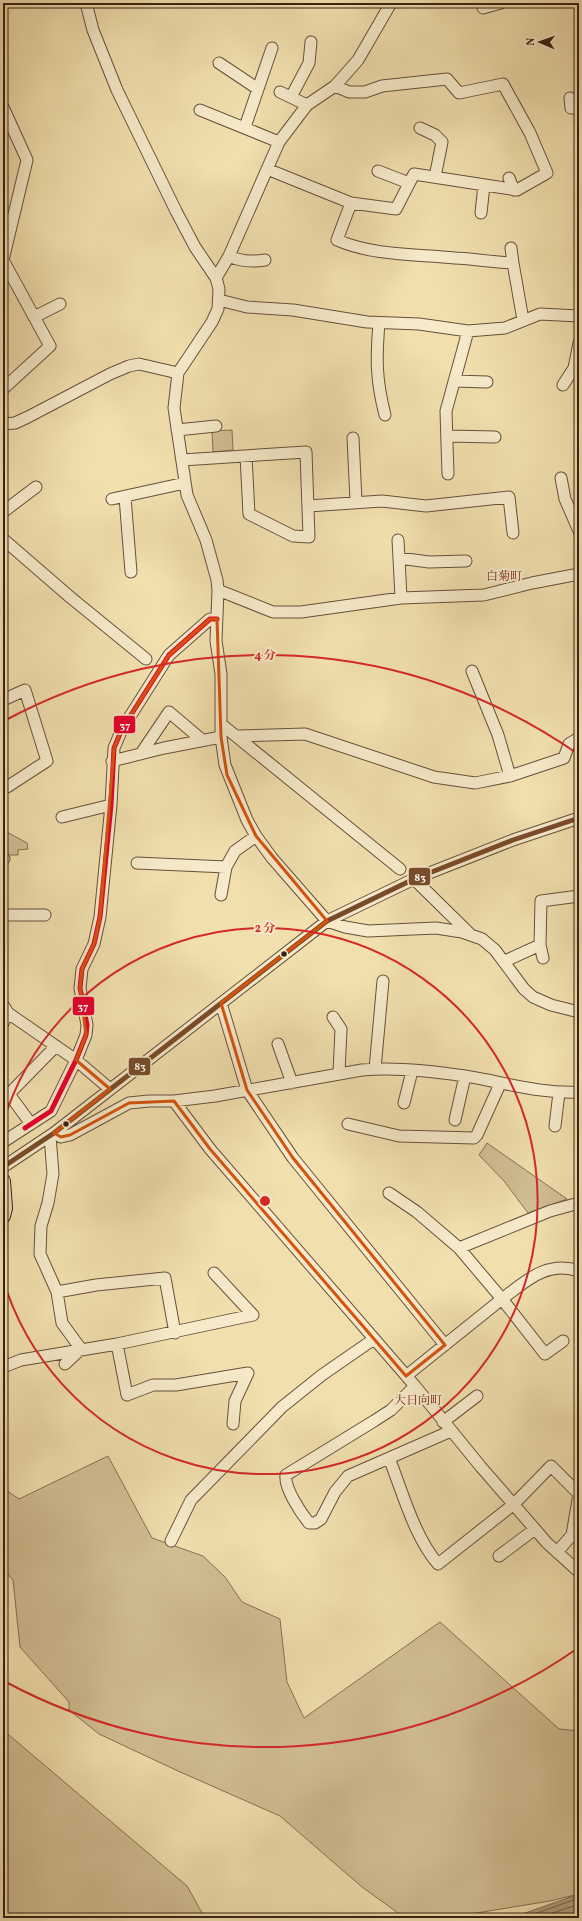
<svg xmlns="http://www.w3.org/2000/svg" width="582" height="1921" viewBox="0 0 582 1921" font-family="Vollkorn,'Noto Serif JP',serif">
	<style>
		.green { fill: #d2bf94; stroke: #867054 }
		.water { fill: #b29e7a; stroke: #826c52 }
		.lines { fill: none; stroke-linecap: round; stroke-linejoin: round }
		.shore { stroke: #765f48; stroke-width: 1 }
		.minor-casing { stroke: #67503b; stroke-width: 13 }
		.major-casing { stroke: #392015; stroke-width: 16 }
		.minor { stroke: #f6eaca; stroke-width: 11 }
		.major { stroke: #f1dfae; stroke-width: 14 }
		.bus-1-casing { stroke: #f6eaca; stroke-width: 8 }
		.bus-2-casing { stroke: #f6eaca; stroke-width: 8 }
		.bus-1 { stroke: #7a4b2a; stroke-width: 5 }
		.bus-2 { stroke: #e4002b; stroke-width: 5 }
		.marked { fill: none; stroke: #d6530d; stroke-width: 3; stroke-linejoin: round }
		.ring { fill: none; stroke: #d62828; stroke-width: 2 }
		.bus-dot { fill: #392015; stroke: #f6eaca; stroke-width: 1.5 }
		.labels { text-anchor: middle; dominant-baseline: central; stroke-width: 4; stroke-linejoin: round; paint-order: stroke }
		.neighbourhood-label { font-size: 12px; fill: #7a1f14; stroke: #f6eaca }
		.centre { fill: #d62828; stroke: #f6eaca; stroke-width: 2 }
		.ring-label { font-size: 12px; text-anchor: middle; font-weight: bold; fill: #d62828; stroke: #f6eaca; stroke-width: 4; stroke-linejoin: round; paint-order: stroke }
		.line-badge { stroke: #f6eaca; stroke-width: 1.5 }
		.badge-label { font-size: 11px; text-anchor: middle; font-weight: bold; fill: #fff }
	</style>
	<rect width="100%" height="100%" fill="#f1dfae"/>
	<filter id="stains"><feTurbulence type="fractalNoise" baseFrequency=".005" numOctaves="4"/><feColorMatrix values="0 0 0 0 .2 0 0 0 0 .09 0 0 0 0 .02 0 0 0 .5 -.17"/></filter>
	<radialGradient id="worn" r=".72"><stop offset=".6" stop-color="#630" stop-opacity="0"/><stop offset="1" stop-color="#630" stop-opacity=".3"/></radialGradient>
	<path class="green" d="M232 430 233 450 213 452 212 431Z
		M5 831 27 843 28 849 18 850V855H6Z
		M487 1143 567 1199 528 1213 504 1181 479 1155Z
		M108 1456 152 1538 203 1556 225 1577 242 1602 280 1619 287 1682 304 1718 440 1622 559 1729 579 1731V1894L550 1901 446 1918H405L362 1887 280 1816 178 1771 99 1734 69 1710V1702L20 1647 13 1580 3 1569V1488L19 1499Z
		M3 1730 187 1886 205 1918H3Z"/>
	<path class="water" d="M579 1894V1918H511Z"/>
	<g class="lines">
		<path class="shore" d="M523 1918 579 1898
			M538 1918 579 1904"/>
		<g class="minor-casing">
			<path id="minor" d="M86 3 93 30 117 90 176 211 195 247 216 278 219 289 218 309 212 322 178 373 174 408 187 495 206 540 217 580 218 590 216 641 221 674V737L225 765 247 820 256 836 272 858 327 921 345 927 368 931 436 928 462 932 482 939 495 950 524 989 533 997 551 1005 579 1012
				M483 3V8L501 3
				M219 63 258 89
				M280 92 307 105
				M291 97 309 63 311 42
				M570 98 571 108H579
				M3 107 27 160 3 260
				M200 110 279 142
				M245 127 272 48
				M420 128 435 135 442 142 435 177
				M267 169 351 203 396 209 414 174 517 190 547 173 530 133 503 84 459 93 447 79 382 86 365 92H349L335 86
				M378 171 409 183
				M509 178 514 190
				M351 203 337 240C374 256 416 254 455 258 474 259 493 262 513 263L523 320
				M481 213 484 185
				M511 248 513 263
				M229 256C241 262 252 262 265 260
				M3 260 50 346 3 389
				M216 278 229 256 279 142 307 105 335 86 358 60 391 3
				M219 300 247 307 293 310 367 322 419 324 468 331 505 328 540 314 579 316
				M34 317 60 304
				M379 323C376 359 376 380 385 415
				M454 381 487 382
				M563 385 574 368 579 343
				M3 424 15 423 28 417 110 374 129 366 139 364 178 373
				M177 430 216 426
				M447 436 495 437
				M353 438 356 501
				M182 460 306 452 309 537 293 536 249 514 246 456
				M448 474 446 411 468 331
				M561 478 565 499 579 531
				M125 497 131 572
				M112 499 185 483
				M308 506 382 501 426 506 509 497 513 533
				M3 512 36 487
				M3 539 70 597 146 659
				M398 540 399 558
				M218 590 273 612H301L401 598 484 595 532 583 579 574
				M401 598 399 558 429 562 466 561
				M472 671 498 735 510 776
				M3 700 25 690 47 761 7 787 3 782
				M221 724 400 869
				M238 736 305 734 434 777 475 783 510 776 564 758 569 744 579 738
				M142 752 169 712 202 740
				M112 761 164 748 221 737
				M62 817 111 805
				M3 859H4
				M137 863 226 867 235 851 256 836
				M414 879 471 935
				M221 895 226 867
				M3 915H45
				M540 945 543 958
				M505 961 540 945 541 901 579 896
				M221 1003 247 1090 293 1158 445 1345
				M3 1005 8 1013 76 1060 110 1089
				M333 1017 341 1029 339 1073
				M3 1023 8 1013
				M278 1044 292 1083
				M375 1069 383 981
				M174 1101 210 1149 415 1386 481 1467 547 1543 579 1572
				M404 1103 412 1071
				M455 1120 465 1076
				M31 1124 9 1094 56 1046
				M348 1124 399 1136 474 1138 477 1135 500 1084
				M555 1126 559 1093
				M54 1133 61 1137 70 1135 129 1103 149 1101H174L215 1096 362 1070C395 1067 432 1071 465 1076 504 1082 539 1094 579 1092
				M50 1136 53 1174 48 1203 41 1226 40 1254 57 1292 62 1323 81 1349 65 1364
				M3 1142 51 1111 76 1060 86 1035 87 1025 80 988 82 969 94 944 100 917 111 805 114 748 122 729 169 655 210 619H217
				M3 1167 54 1133 327 921 414 879 513 840 579 818
				M389 1193 417 1212 459 1248 550 1211 579 1203
				M57 1292 96 1285 165 1278 175 1333
				M563 1341 545 1354 502 1299C526 1281 547 1260 579 1271
				M117 1344 127 1395 153 1385H176L248 1373 235 1401 233 1424
				M3 1367 21 1360 117 1344 253 1315 214 1273
				M406 1376 502 1299 459 1248
				M415 1386 391 1410 374 1421 286 1475C284 1488 301 1513 309 1523H315L321 1519 335 1492 348 1476 451 1431
				M443 1422 477 1396
				M389 1458C403 1493 414 1536 438 1564L514 1504 551 1466 579 1494 572 1535 557 1552
				M171 1541 191 1500 282 1407 322 1375 374 1339
				M499 1556 535 1529"/>
		</g>
		<g class="major-casing">
			<path id="major" d="M3 1181 5 1208 3 1216"/>
		</g>
		<use href="#minor" class="minor"/>
		<use href="#major" class="major"/>
		<g class="bus-1-casing">
			<path id="bus-1" d="M3 1167 54 1133 327 921 414 879 513 840 579 818"/>
		</g>
		<g class="bus-2-casing">
			<path id="bus-2" d="M25 1128 51 1111 76 1060 86 1035 87 1025 80 988 82 969 94 944 100 917 111 805 114 748 122 729 169 655 210 619H217"/>
		</g>
		<use href="#bus-1" class="bus-1"/>
		<use href="#bus-2" class="bus-2"/>
	</g>
	<path class="marked" d="M210 619H217L221 737 227 775 256 836 327 921 221 1003 247 1090 293 1158 445 1345 406 1376 210 1149 174 1101 129 1103 70 1135 61 1137 54 1133 110 1089 76 1060 86 1035 80 988 82 969 94 944 100 917 114 748 122 729 169 655Z"/>
	<g class="ring">
		<path d="M3 1123A273 273 0 1 1 3 1279"/>
		<path d="M578 1648A546 546 0 0 1 4 1681M4 721A546 546 0 0 1 578 754"/>
	</g>
	<g class="bus-dot">
		<circle cx="284" cy="954" r="3.5"/>
		<circle cx="66" cy="1124" r="3.5"/>
	</g>
	<g class="labels">
		<g class="neighbourhood-label">
			<text x="504" y="577">白菊町</text>
			<text x="418" y="1401">大日向町</text>
		</g>
	</g>
	<circle cx="265" cy="1201" r="6" class="centre"/>
	<g class="ring-label">
		<text x="265" y="659">4 分</text>
		<text x="265" y="932">2 分</text>
	</g>
	<g class="line-badge">
		<rect x="113" y="715" width="23" height="19" rx="4" fill="#e4002b"/>
		<rect x="408" y="867" width="23" height="19" rx="4" fill="#7a4b2a"/>
		<rect x="72" y="996" width="23" height="20" rx="4" fill="#e4002b"/>
		<rect x="128" y="1057" width="23" height="19" rx="4" fill="#7a4b2a"/>
	</g>
	<g class="badge-label">
		<text x="125" y="729">37</text>
		<text x="420" y="881">83</text>
		<text x="83" y="1010">37</text>
		<text x="140" y="1070">83</text>
	</g>
	<rect width="582" height="1921" fill="none" stroke="#f1dfae" stroke-width="16"/>
	<rect x="4" y="4" width="574" height="1913" fill="none" stroke="#392015" stroke-width="2"/>
	<rect x="8" y="8" width="566" height="1905" fill="none" stroke="#392015"/>
	<g transform="translate(540 42) rotate(272)" stroke="#f6eaca" stroke-width="3" paint-order="stroke">
	<path d="M0-3L7 15L0 10L-7 15Z" fill="#392015"/>
	<text y="-6" font-size="11" font-weight="bold" text-anchor="middle" fill="#392015">N</text>
	</g>
	<rect width="100%" height="100%" filter="url(#stains)"/>
	<rect width="100%" height="100%" fill="url(#worn)"/>
</svg>
